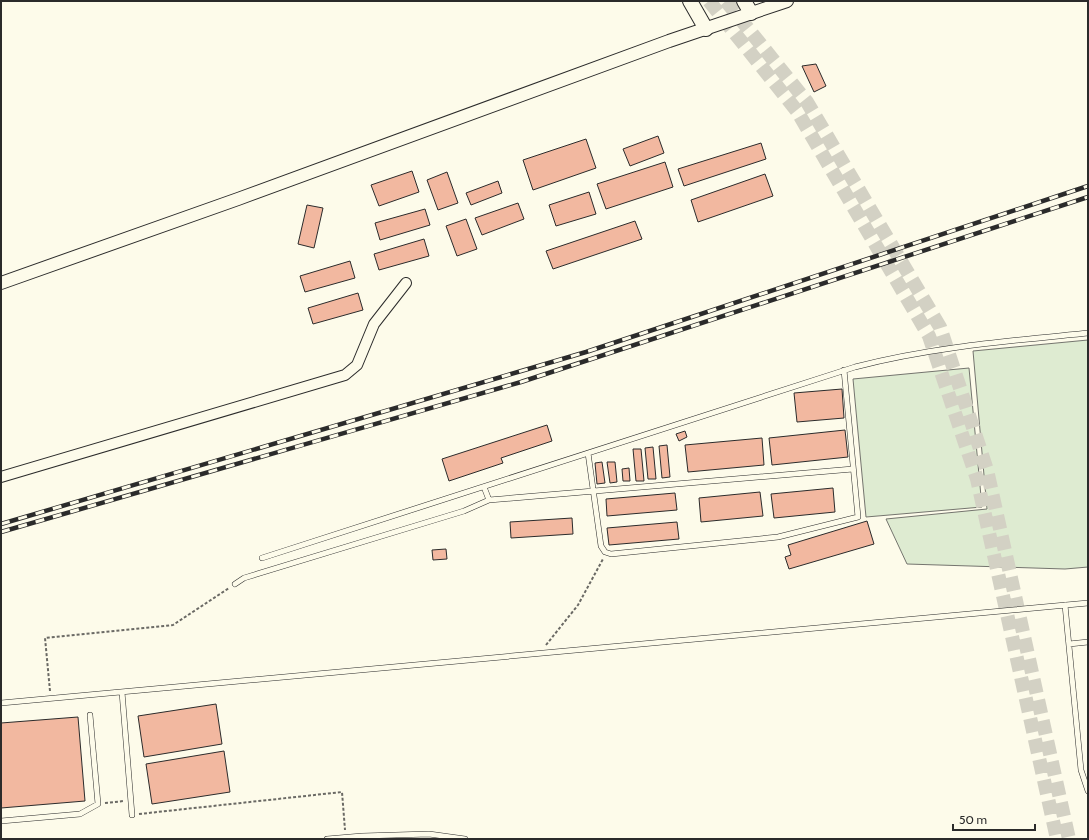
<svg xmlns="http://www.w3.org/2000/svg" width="1089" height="840" viewBox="0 0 1089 840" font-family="Cabin,sans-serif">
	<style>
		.green { fill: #deebd1; stroke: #74746e }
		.building { fill: #f2b8a0; stroke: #2b2b2b }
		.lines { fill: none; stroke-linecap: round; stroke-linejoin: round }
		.secondary-tunnel { stroke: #d3d1c4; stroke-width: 14; stroke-dasharray: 14 7; stroke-linecap: butt }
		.service-casing { stroke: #2b2b2b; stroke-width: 6 }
		.minor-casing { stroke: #2b2b2b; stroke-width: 12 }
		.tertiary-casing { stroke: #2b2b2b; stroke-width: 14 }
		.secondary-casing { stroke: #2b2b2b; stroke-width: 16 }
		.path { stroke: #6a6964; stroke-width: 2; stroke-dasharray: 3 2; stroke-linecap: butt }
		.service { stroke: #fdfbea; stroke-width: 5 }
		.minor { stroke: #fdfbea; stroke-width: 10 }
		.tertiary { stroke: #fdfbea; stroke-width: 12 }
		.secondary { stroke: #fdfbea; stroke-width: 14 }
		.rail-casing { stroke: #2b2b2b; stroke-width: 4.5 }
		.rail { stroke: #fdfbea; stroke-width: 3; stroke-dasharray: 9; stroke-linecap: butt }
	</style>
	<rect width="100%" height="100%" fill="#fdfbea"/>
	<path class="green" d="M1088 340V567L1065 569 907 564 886 519 987 509 973 351Z
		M969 368 982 507 866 517 853 379Z"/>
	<path class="building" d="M816 64 826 86 814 92 802 66Z
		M658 136 664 153 630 166 623 149Z
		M586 139 596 168 533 190 523 160Z
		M761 143 766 159 684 186 678 169Z
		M665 162 673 187 606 209 597 184Z
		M412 171 419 192 379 206 371 185Z
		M447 172 458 203 438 210 427 180Z
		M765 174 773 196 698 222 691 200Z
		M498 181 502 193 471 205 466 193Z
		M589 192 596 214 556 226 549 205Z
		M518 203 524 219 482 235 475 218Z
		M307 205 323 208 314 248 298 244Z
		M425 209 430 225 380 240 375 223Z
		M466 219 477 249 457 256 446 226Z
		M635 221 642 239 553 269 546 251Z
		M424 239 429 256 379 270 374 254Z
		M350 261 355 278 305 292 300 276Z
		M358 293 363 310 313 324 308 308Z
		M842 389 844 418 797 422 794 393Z
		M547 425 552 441 501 458 503 463 449 481 442 459Z
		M845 430 848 457 772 465 769 438Z
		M685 431 687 437 679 441 676 434Z
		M762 438 764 465 688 472 685 445Z
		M667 445 670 477 662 478 659 446Z
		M653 447 656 479H648L645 448Z
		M633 449H641L644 481H636Z
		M602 462 605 483 597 484 595 463Z
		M607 462H615L617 482 610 483Z
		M629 468 630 481H623L622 469Z
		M833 488 835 512 774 518 771 494Z
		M760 492 763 516 701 522 699 498Z
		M675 493 677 510 607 516 606 499Z
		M572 518 573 534 511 538 510 522Z
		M867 521 874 544 789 569 785 557 791 555 788 545Z
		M677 522 679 539 609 545 607 528Z
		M446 549 447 559 433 560 432 550Z
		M216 704 222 744 144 757 138 716Z
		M78 717 85 801 1 808V723Z
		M224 751 230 792 152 804 146 764Z"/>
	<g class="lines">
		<path class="secondary-tunnel" d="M709 1 797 111 929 336 977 479 1057 839
			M726 1 807 102 940 327 987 470 1069 839"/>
		<g class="service-casing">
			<path id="service" d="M588 453 601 546 605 552 611 554 778 537 858 517 844 370
				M484 487 489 500
				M262 558 855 367C932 347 1009 341 1088 333
				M235 584 244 578 464 511 489 500 853 469
				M1065 605 1081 770 1088 791
				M1069 644 1088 642
				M122 692 132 815
				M1 703 1088 603
				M1 821 80 814 98 804 90 715
				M327 839 362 836 429 834 465 839"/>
		</g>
		<g class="minor-casing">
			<path id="minor" d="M1 477 345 375 357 365 374 324 406 283"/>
		</g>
		<g class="tertiary-casing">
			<path id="tertiary" d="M1 283 238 199 669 41 787 1"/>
		</g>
		<g class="secondary-casing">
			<path id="secondary" d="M690 1 706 29
				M744 1 751 13"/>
		</g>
		<path class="path" d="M546 645 578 605 603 559
			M50 691 45 638 173 625 229 588
			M105 803 124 801
			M139 814 342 792 345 830"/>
		<use href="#service" class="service"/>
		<use href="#minor" class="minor"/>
		<use href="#tertiary" class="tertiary"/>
		<use href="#secondary" class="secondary"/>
		<g class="rail-casing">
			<path id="rail" d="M1 524 586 352 1088 186
				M1 532 521 382 1088 197"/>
		</g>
		<use href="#rail" class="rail"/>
	</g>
	<rect width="1089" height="840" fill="none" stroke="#2b2b2b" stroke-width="4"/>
	<path d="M953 824v6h82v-6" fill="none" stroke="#2b2b2b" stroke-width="2"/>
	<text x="959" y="824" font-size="12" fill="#2b2b2b" stroke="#fdfbea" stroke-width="3" paint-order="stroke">50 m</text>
</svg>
